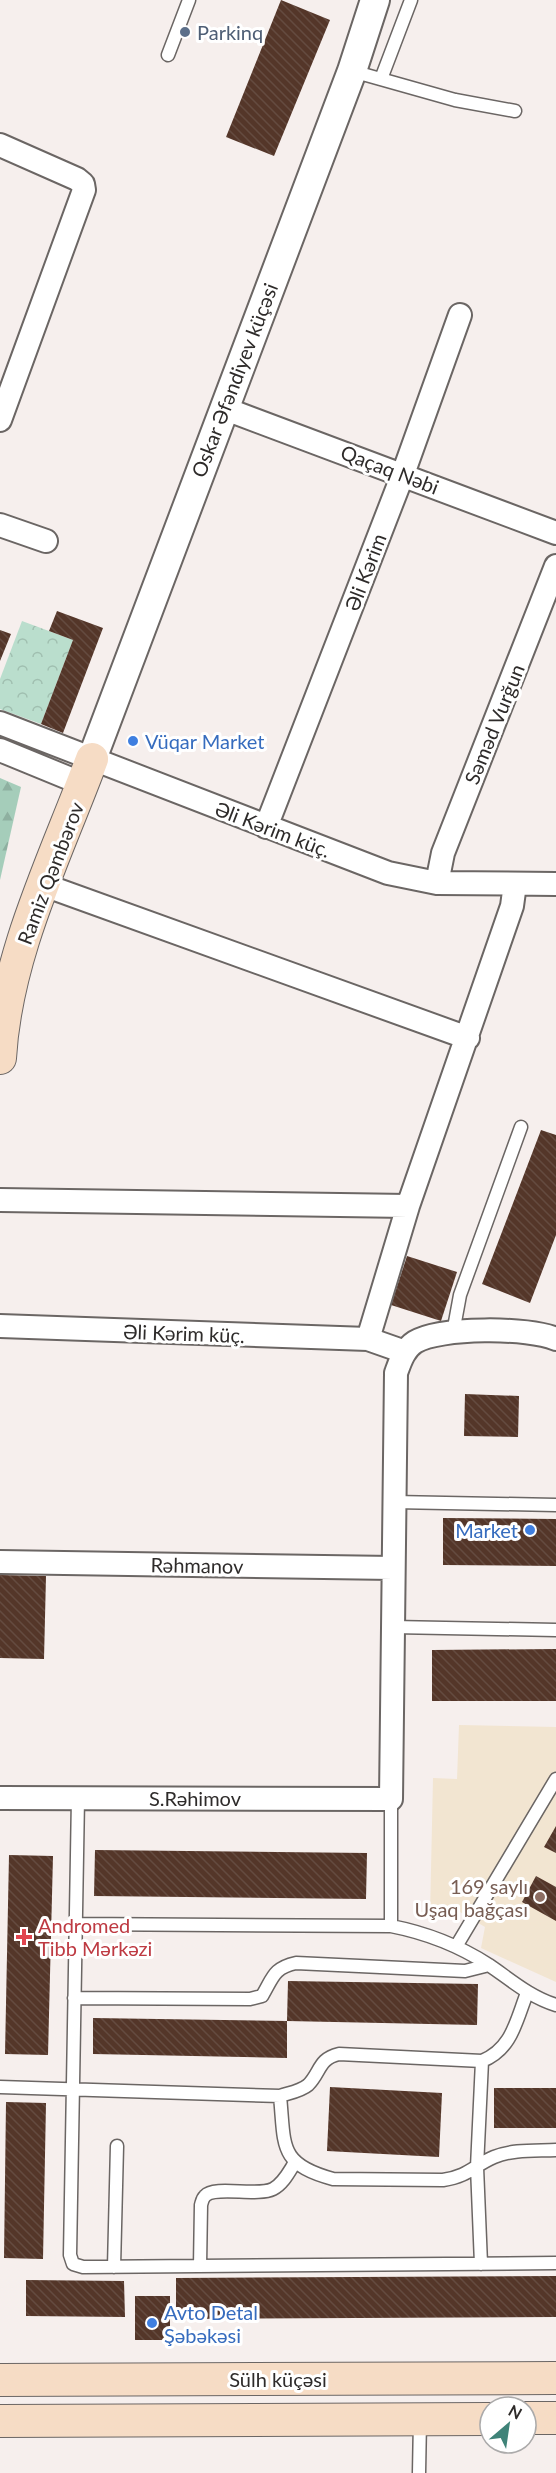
<svg xmlns="http://www.w3.org/2000/svg" width="556" height="2473" viewBox="0 0 556 2473" font-family="Lato,sans-serif">
	<style>
		.education { fill: #f2e5d1 }
		.forest { fill: url(#forest-firs) }
		.park { fill: url(#park-crowns) }
		.building { fill: url(#building-back-hatch) }
		.lines { fill: none; stroke-linecap: round; stroke-linejoin: round }
		.service-casing { stroke: #6b6664; stroke-width: 15 }
		.minor-casing { stroke: #6b6664; stroke-width: 26 }
		.tertiary-casing { stroke: #6b6664; stroke-width: 32 }
		.secondary-casing { stroke: #6b6664; stroke-width: 34 }
		.service { stroke: #fff; stroke-width: 12 }
		.minor { stroke: #fff; stroke-width: 22 }
		.tertiary { stroke: #fff; stroke-width: 28 }
		.secondary { stroke: #f6dcc5; stroke-width: 32 }
		.service-dot { fill: #5c6f8a; stroke: #fff; stroke-width: 2 }
		.shop-dot { fill: #3f7fe0; stroke: #fff; stroke-width: 2 }
		.education-dot { fill: #8d6e63; stroke: #fff; stroke-width: 2 }
		.health-dot { fill: #e0444e; stroke: #fff; stroke-width: 2 }
		.labels { text-anchor: middle; dominant-baseline: central; stroke-width: 6; stroke-linejoin: round; paint-order: stroke }
		.service-label { font-size: 20px; fill: #4e5e75; stroke: #fff; text-anchor: start }
		.street-label { font-size: 20px; fill: #2e2b2a; stroke: #fff }
		.shop-label { font-size: 20px; fill: #366cbe; stroke: #fff; text-anchor: start }
		.education-label { font-size: 20px; fill: #785e54; stroke: #fff; text-anchor: end }
		.health-label { font-size: 20px; fill: #be3a42; stroke: #fff; text-anchor: start }
	</style>
	<defs>
		<pattern id="forest-firs" width="22" height="20" patternUnits="userSpaceOnUse" patternTransform="scale(1.5)"><rect width="22" height="20" fill="#a5cdba"/><path d="M5 1l3.5 6h-7zM16 11l3.5 6h-7z" fill="#8eb0a0"/></pattern>
		<pattern id="park-crowns" width="20" height="18" patternUnits="userSpaceOnUse" patternTransform="scale(1.5)"><rect width="20" height="18" fill="#badecd"/><path d="M2 6a3 3 0 1 1 6 0M12 15a3 3 0 1 1 6 0" fill="none" stroke="#a0bfb0"/></pattern>
		<pattern id="building-back-hatch" width="6" height="6" patternUnits="userSpaceOnUse" patternTransform="scale(1.5)"><rect width="6" height="6" fill="#543629"/><path d="M-1 5l2 2M0 0l6 6M5-1l2 2" fill="none" stroke="#644b40"/></pattern>
	</defs>
	<rect width="100%" height="100%" fill="#f6efed"/>
	<path class="education" d="M459 1725 556 1727V1982L481 1948 485 1927 460 1912 430 1916 433 1778 457 1779Z"/>
	<path class="forest" d="M0 778 21 787 0 880Z"/>
	<path class="park" d="M22 621 73 640 41 724 0 709V679Z"/>
	<path class="building" d="M281 0 330 20 274 156 226 137Z
		M57 611 103 628 63 733 41 724 73 640 49 631Z
		M0 630 11 634 0 661Z
		M541 1130 556 1135V1235L530 1303 482 1284Z
		M407 1256 457 1272 441 1321 391 1305Z
		M465 1394 519 1396 518 1437 464 1436Z
		M443 1518 556 1519V1566L443 1565Z
		M0 1575 46 1576 44 1659 0 1658Z
		M556 1649V1701H432V1650Z
		M556 1826V1853L544 1847Z
		M95 1850 367 1853 366 1899 94 1896Z
		M9 1855 53 1856 48 2055 5 2054Z
		M536 1876 556 1887V1921L522 1902Z
		M288 1981 478 1984 477 2025 287 2021Z
		M93 2018 287 2021V2058L93 2054Z
		M330 2087 442 2093 439 2157 327 2151Z
		M494 2088H556V2128H494Z
		M6 2102 46 2103 43 2259 4 2258Z
		M556 2276V2317L176 2319V2278Z
		M26 2280 124 2281 125 2317 26 2316Z
		M135 2296H170V2340H135Z"/>
	<g class="lines">
		<g class="service-casing">
			<path id="service" d="M168 55 189 0
				M352 71 455 100 515 111
				M381 79 411 0
				M453 1333 460 1295 521 1127
				M394 1502 556 1505
				M393 1627 556 1630
				M78 1798 70 2255 73 2264 83 2267 556 2263
				M391 1799V1926
				M76 1924 391 1926C427 1933 458 1945 489 1965 511 1980 530 1997 556 2005
				M457 1945 556 1779
				M74 1998 250 1999 262 1996C273 1978 273 1968 296 1963L465 1971 489 1965
				M482 2061C512 2049 516 2021 527 1993
				M0 2087 280 2096C289 2093 301 2091 308 2085 321 2072 318 2059 339 2054L482 2061 477 2167 481 2264
				M280 2096C285 2146 278 2164 333 2179L443 2180C469 2176 473 2166 494 2157 513 2149 536 2151 556 2150
				M200 2266 201 2205C202 2202 202 2199 205 2196 215 2185 257 2197 273 2189 283 2184 289 2172 294 2164
				M114 2267 117 2146
				M419 2473 420 2420"/>
		</g>
		<g class="minor-casing">
			<path id="minor" d="M0 145 77 179 83 184 84 190 0 420
				M223 408 556 533
				M0 525 46 541
				M0 723 388 873 437 883 556 884
				M0 750 83 784
				M266 827 403 474 460 315
				M437 883 443 853 556 566
				M44 885 468 1038
				M0 1200 408 1206
				M0 1326 368 1339
				M405 1352 368 1339 408 1206 512 906 515 884
				M0 1562 393 1568
				M0 1798 391 1799 396 1373C400 1362 404 1349 415 1342 439 1327 530 1327 556 1339"/>
		</g>
		<g class="tertiary-casing">
			<path id="tertiary" d="M92 759 352 71 375 0"/>
		</g>
		<g class="secondary-casing">
			<path id="secondary" d="M0 1058C6 954 56 856 92 759
				M0 2380 556 2378
				M526 2418H556
				M0 2421 490 2419"/>
		</g>
		<use href="#service" class="service"/>
		<use href="#minor" class="minor"/>
		<use href="#tertiary" class="tertiary"/>
		<use href="#secondary" class="secondary"/>
	</g>
	<circle class="service-dot" cx="185" cy="32" r="6"/>
	<g class="shop-dot">
		<circle cx="133" cy="741" r="6"/>
		<circle cx="530" cy="1530" r="6"/>
		<circle cx="152" cy="2323" r="6"/>
	</g>
	<circle class="education-dot" cx="540" cy="1897" r="6"/>
	<path class="health-dot" d="M21 1928h6v6h6v6h-6v6h-6v-6h-6v-6h6z"/>
	<g class="labels">
		<g class="service-label">
			<text x="197" y="32">Parkinq</text>
		</g>
		<g class="street-label">
			<text transform="translate(234 380) rotate(-69)">Oskar Əfəndiyev küçəsi</text>
			<text transform="translate(390 469) rotate(21)">Qaçaq Nəbi</text>
			<text transform="translate(365 572) rotate(-69)">Əli Kərim</text>
			<text transform="translate(494 724) rotate(-68)">Səməd Vurğun</text>
			<text transform="translate(273 829) rotate(21)">Əli Kərim küç.</text>
			<text transform="translate(50 873) rotate(-69)">Ramiz Qəmbərov</text>
			<text transform="translate(184 1333) rotate(2)">Əli Kərim küç.</text>
			<text transform="translate(197 1565) rotate(1)">Rəhmanov</text>
			<text x="195" y="1798">S.Rəhimov</text>
			<text x="278" y="2379">Sülh küçəsi</text>
		</g>
		<g class="shop-label">
			<text x="145" y="741">Vüqar Market</text>
			<text x="518" y="1530" text-anchor="end">Market</text>
			<text x="164" y="2312">Avto Detal<tspan x="164" dy="23">Şəbəkəsi</tspan></text>
		</g>
		<g class="education-label">
			<text x="528" y="1886">169 saylı<tspan x="528" dy="23">Uşaq bağçası</tspan></text>
		</g>
		<g class="health-label">
			<text x="38" y="1925">Andromed<tspan x="38" dy="23">Tibb Mərkəzi</tspan></text>
		</g>
	</g>
	<g transform="translate(508 2425) rotate(29)"><circle r="28" fill="#ffffff" stroke="#abaaaa" stroke-width="1.5"/>
	<path d="M0-4.5L10 22L0 15L-10 22Z" fill="#3f8378"/>
	<text y="-9" font-size="16" font-weight="bold" text-anchor="middle" fill="#2e2b2a">N</text>
	</g>
</svg>
